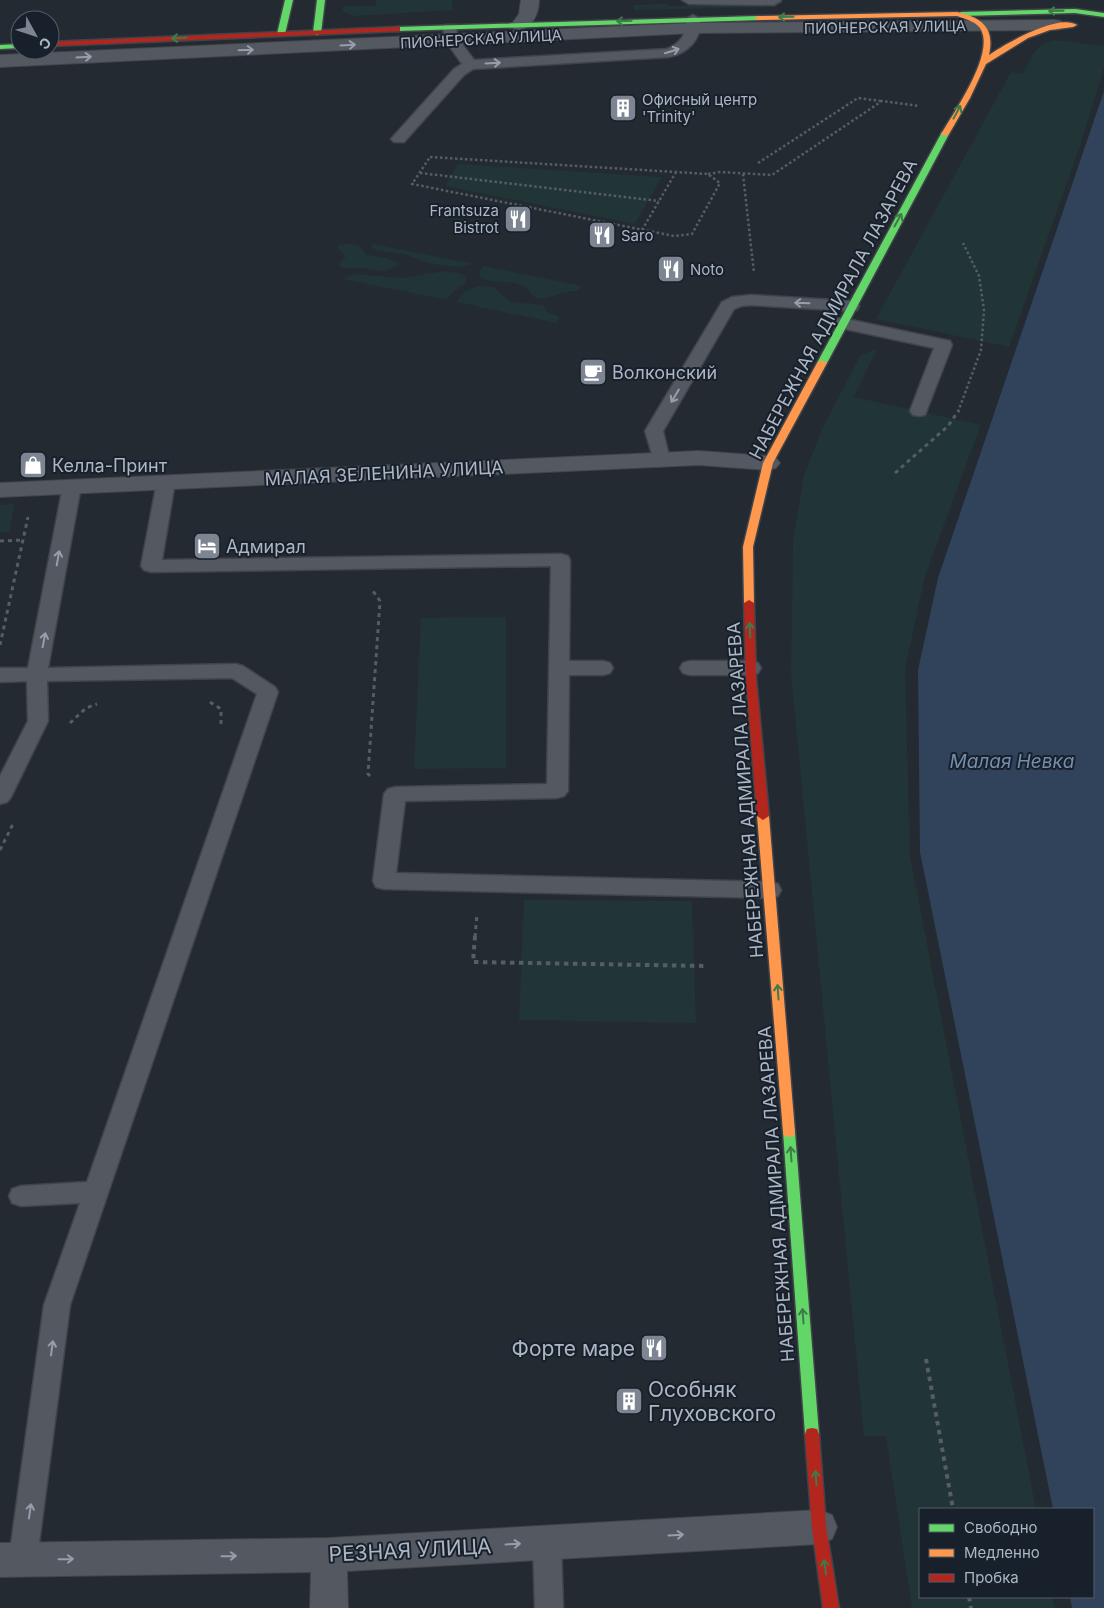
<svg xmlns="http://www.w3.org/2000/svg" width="1104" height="1608" viewBox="0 0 1104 1608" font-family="Inter,sans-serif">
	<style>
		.green { fill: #213436 }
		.water { fill: #30435a }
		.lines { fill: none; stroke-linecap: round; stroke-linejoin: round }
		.lane-casing { stroke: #40444a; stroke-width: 3 }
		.street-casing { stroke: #40444a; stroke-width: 2 }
		.fast-casing { stroke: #40444a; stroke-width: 3 }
		.slow-casing { stroke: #40444a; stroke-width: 3 }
		.jam-casing { stroke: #40444a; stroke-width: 3 }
		.path-far2 { stroke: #565d63; stroke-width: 2.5; stroke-dasharray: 2.5 2.5; stroke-linecap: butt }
		.path-far1 { stroke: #565d63; stroke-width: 3; stroke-dasharray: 4 4; stroke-linecap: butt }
		.path { stroke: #565d63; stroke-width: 4; stroke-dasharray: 4.5 4.5; stroke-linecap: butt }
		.lane { fill: #545860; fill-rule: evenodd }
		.street { fill: #545860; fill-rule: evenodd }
		.fast { fill: #63d668; fill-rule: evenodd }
		.slow { fill: #ff974d; fill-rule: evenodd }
		.jam { fill: #b3261e; fill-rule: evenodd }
		.oneway { stroke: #3e7b4a }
		.oneway2 { stroke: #969eab }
		.labels { text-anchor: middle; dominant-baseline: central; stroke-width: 4; stroke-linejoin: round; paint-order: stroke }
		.far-street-label { font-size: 15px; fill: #acb6c4; stroke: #18202b }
		.far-poi-label { font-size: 15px; fill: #acb6c4; stroke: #18202b; text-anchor: start }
		.street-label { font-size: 18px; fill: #acb6c4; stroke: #18202b }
		.poi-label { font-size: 18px; fill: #acb6c4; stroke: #18202b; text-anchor: start }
		.water-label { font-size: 19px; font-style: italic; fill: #738eae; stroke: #18202b }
		.near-poi-label { font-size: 21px; fill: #acb6c4; stroke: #18202b; text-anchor: end }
		.near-street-label { font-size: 21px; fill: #acb6c4; stroke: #18202b }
	</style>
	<rect width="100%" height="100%" fill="#242a31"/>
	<path class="green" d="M376 0H452L453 10 355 16 343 12V6H376Z
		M666 4 667 6 776 4V7L634 10V5Z
		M1054 40 1104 46V68L1081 143 1009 347 876 319 1011 72 1023 74C1032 57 1034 45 1054 40Z
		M458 164 662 177 635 224 445 186Z
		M347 243 360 246 367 255 386 258 398 263C388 276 373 269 360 268 353 268 348 270 341 267L339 264 346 256 338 248 339 245Z
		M372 244 475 264 459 267 431 264 404 254 376 250 372 248Z
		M483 266 581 286 578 291C563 290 550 300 536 298 530 294 528 287 521 285 508 280 494 284 481 278L479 272Z
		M444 271 462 274 467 279C463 288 453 289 447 300L343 279 354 274 404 278Z
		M479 286 493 287 511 302 543 305 548 312 560 317 556 323 456 302 465 291Z
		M877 349 854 397 981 425 925 576 905 669 910 856 1036 1509H920V1597H1052L1055 1608H912L886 1436H864L791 673 793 539 804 475 822 429 860 356Z
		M14 504 10 532H0V505Z
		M506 617V768L414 769 421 618Z
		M524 900 692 901 696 1023 519 1020Z"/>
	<path class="water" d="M1104 91V1608H1072L1070 1597H1093V1509H1053L920 852 918 670 938 578Z"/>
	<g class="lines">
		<g class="lane-casing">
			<path id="lane" d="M682 0H780L781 1 774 5 689 4Z
				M693 15 700 19C702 39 688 53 669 57L473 69 464 75 404 142H394L391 139 454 69 462 64 445 40 443 28 445 25H455L459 40 474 60 667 49C681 43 687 34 686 19Z
				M751 295 851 301 857 302 859 306 857 310 851 311 751 305 741 306 734 309 663 431 670 460 667 464 661 465 655 464 645 431 722 302 732 297Z
				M842 318 950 341 952 345 925 415 919 416 913 415 910 411 934 348 836 327 834 323 836 319Z
				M166 477 172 478 175 482 162 560 561 554 568 556 570 560 569 661H603L610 663 613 668 610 673 603 675H569L568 791 564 796 557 798 405 801 396 873 770 882 778 884 781 890 778 896 770 898 384 889 376 887 373 881 384 794 388 789 395 787 547 784 551 566 151 572 144 570 141 566 157 482 160 478Z
				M72 481 78 482 81 486 48 668 236 664 243 666 275 687 278 692 70 1305 37 1559 33 1568 23 1572 13 1568 9 1559 44 1305 80 1203 21 1206 12 1203 9 1196 12 1189 21 1186 87 1182 257 694 232 678 47 681 48 721 11 797 7 802 0 804V776L28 721 27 681 0 682V668H28L63 486 66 482Z
				M690 661H751L758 663 761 668 758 673 751 675H690L683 673 680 668 683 663Z
				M547 1529 557 1533 561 1542 563 1608H535L533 1542 537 1533Z"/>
		</g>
		<g class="street-casing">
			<path id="street" d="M521 0H539C539 15 530 33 514 29L511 25 519 14Z
				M1055 20 1061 21 1064 25 1061 29 1055 30 695 33 0 67V55L695 23Z
				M699 451 768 456 776 458 780 463 776 468 768 470 699 465 0 497V483Z
				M819 1510 832 1515 837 1527 832 1539 819 1544 347 1571 348 1608H310L311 1572 0 1577V1543L329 1538Z"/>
		</g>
		<g class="fast-casing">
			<path id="fast" d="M285 0H293L285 34 281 36 277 34Z
				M317 0H325L321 33 317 35 313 33Z
				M1075 9 1104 13V17L1075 13 961 16 957 14 961 12Z
				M758 16 762 18 761 20 397 31 393 29 397 27Z
				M20 44V48L0 49V45Z
				M942 132 949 134 827 363 822 366 819 365 817 363Z
				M789 1127 794 1128 795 1132 819 1434 817 1439 812 1440 807 1439 805 1434 783 1132 784 1128Z"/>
		</g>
		<g class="slow-casing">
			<path id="slow" d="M957 12C982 18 995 27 989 55 1005 44 1058 13 1077 25L1073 27 1050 30 1028 38 986 64 970 98 949 134 945 136 941 134C954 112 992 58 982 32 979 22 965 19 957 16L758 20 754 18 758 16Z
				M822 360 827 363 773 463 753 547 754 603 749 606 745 605 744 603 743 547 763 463 817 363Z
				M763 812 769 816 795 1132 794 1136 789 1137 784 1136 783 1132 757 816Z"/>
		</g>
		<g class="jam-casing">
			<path id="jam" d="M397 27H400V31L50 46V42Z
				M749 600 754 603 756 678 769 816 763 820 757 816 746 678 744 603Z
				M812 1428 817 1429 819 1434 826 1527 839 1608H823L812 1527 805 1434 807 1429Z"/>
		</g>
		<path class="path-far2" d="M430 157 708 174 720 183 692 234 674 236 412 184Z
			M758 163 858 98 881 101
			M420 173 659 201
			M708 174 720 172 772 175 882 101 919 106
			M743 174 754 273
			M642 230 676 172
			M958 412 981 350 984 310 979 276 963 243"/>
		<path class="path-far1" d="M895 473 948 426 959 410
			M0 541 23 540
			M0 645 28 517
			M210 702 221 709V724
			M70 723 86 708 97 704
			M370 776 368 774 380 601 373 591
			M0 850 13 824
			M475 937 477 914"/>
		<path class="path" d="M475 936 473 962 707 966
			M926 1359 953 1509
			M969 1597 971 1608"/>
		<use href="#lane" class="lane"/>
		<use href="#street" class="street"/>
		<use href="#fast" class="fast"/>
		<use href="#slow" class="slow"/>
		<use href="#jam" class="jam"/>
	</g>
	<defs><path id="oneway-shaft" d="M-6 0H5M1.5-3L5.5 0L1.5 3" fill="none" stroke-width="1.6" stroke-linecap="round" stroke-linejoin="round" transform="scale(1.25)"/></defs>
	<g class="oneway">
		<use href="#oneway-shaft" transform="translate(1056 11) rotate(179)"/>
		<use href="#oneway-shaft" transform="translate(786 17) rotate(179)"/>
		<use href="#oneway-shaft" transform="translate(624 21) rotate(178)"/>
		<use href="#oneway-shaft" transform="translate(179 38) rotate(177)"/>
		<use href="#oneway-shaft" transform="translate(957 112) rotate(-62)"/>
		<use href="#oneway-shaft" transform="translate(898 220) rotate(-61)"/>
		<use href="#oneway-shaft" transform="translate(750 630) rotate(-92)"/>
		<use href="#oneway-shaft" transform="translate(778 992) rotate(-94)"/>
		<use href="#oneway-shaft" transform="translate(791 1154) rotate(-94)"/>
		<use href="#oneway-shaft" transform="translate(803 1316) rotate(-94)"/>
		<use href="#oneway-shaft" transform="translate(816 1478) rotate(-94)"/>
		<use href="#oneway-shaft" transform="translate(825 1567) rotate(-98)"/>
	</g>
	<g class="oneway2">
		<use href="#oneway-shaft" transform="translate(348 45) rotate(-3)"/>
		<use href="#oneway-shaft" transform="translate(246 50) rotate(-2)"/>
		<use href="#oneway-shaft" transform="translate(672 51) rotate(-17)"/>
		<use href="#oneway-shaft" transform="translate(84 57) rotate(-3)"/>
		<use href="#oneway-shaft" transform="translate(493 63) rotate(-3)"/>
		<use href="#oneway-shaft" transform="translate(802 303) rotate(-178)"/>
		<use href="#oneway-shaft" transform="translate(675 396) rotate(121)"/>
		<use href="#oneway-shaft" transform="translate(58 558) rotate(-80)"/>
		<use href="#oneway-shaft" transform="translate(44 640) rotate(-79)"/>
		<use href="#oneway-shaft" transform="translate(52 1348) rotate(-82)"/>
		<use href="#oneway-shaft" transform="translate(30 1511) rotate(-82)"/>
		<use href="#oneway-shaft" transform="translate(676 1535) rotate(-3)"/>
		<use href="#oneway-shaft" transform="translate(513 1544) rotate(-3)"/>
		<use href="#oneway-shaft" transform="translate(229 1556) rotate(-1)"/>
		<use href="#oneway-shaft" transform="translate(66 1559) rotate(-1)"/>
	</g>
	<defs>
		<g id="building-square" transform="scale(1.4375)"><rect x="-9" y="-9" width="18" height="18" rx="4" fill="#7c8591" stroke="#18202b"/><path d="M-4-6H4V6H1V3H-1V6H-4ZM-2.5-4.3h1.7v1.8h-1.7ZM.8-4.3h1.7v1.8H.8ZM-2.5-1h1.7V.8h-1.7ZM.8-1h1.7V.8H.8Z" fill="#fff"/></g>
		<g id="restaurant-square" transform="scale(1.4375)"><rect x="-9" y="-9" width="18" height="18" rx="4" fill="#7c8591" stroke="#18202b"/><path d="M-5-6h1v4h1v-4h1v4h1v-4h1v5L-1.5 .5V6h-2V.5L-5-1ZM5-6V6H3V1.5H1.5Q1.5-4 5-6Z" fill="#fff"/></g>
		<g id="cafe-square" transform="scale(1.4375)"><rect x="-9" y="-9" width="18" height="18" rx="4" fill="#7c8591" stroke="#18202b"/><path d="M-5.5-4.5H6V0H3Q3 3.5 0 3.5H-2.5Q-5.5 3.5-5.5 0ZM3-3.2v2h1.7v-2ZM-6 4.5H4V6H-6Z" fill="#fff"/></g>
		<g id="shop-square" transform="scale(1.4375)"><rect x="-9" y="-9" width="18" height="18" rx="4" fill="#7c8591" stroke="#18202b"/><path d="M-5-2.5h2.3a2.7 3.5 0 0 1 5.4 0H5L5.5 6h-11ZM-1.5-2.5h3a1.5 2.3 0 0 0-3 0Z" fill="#fff"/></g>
		<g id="hotel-square" transform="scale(1.4375)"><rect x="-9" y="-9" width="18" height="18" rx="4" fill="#7c8591" stroke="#18202b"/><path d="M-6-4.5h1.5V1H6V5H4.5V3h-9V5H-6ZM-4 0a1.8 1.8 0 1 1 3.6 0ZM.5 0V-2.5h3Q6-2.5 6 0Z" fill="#fff"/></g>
	</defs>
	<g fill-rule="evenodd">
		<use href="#building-square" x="623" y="108"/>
		<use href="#restaurant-square" x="518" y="219"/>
		<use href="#restaurant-square" x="602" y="235"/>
		<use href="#restaurant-square" x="671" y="269"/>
		<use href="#cafe-square" x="593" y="372"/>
		<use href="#shop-square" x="33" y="465"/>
		<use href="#hotel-square" x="207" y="546"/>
		<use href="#restaurant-square" x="654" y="1348"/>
		<use href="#building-square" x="629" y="1401"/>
	</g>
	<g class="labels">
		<g class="far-street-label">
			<text transform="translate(885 27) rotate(-1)">ПИОНЕРСКАЯ УЛИЦА</text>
			<text transform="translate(481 39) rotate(-3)">ПИОНЕРСКАЯ УЛИЦА</text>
		</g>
		<g class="far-poi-label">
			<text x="642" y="99">Офисный центр<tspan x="642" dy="17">'Trinity'</tspan></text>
			<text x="499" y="210" text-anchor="end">Frantsuza<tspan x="499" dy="17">Bistrot</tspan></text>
			<text x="621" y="235">Saro</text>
			<text x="690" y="269">Noto</text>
		</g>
		<g class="street-label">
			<text transform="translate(833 309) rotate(-62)">НАБЕРЕЖНАЯ АДМИРАЛА ЛАЗАРЕВА</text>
			<text transform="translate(384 473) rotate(-3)">МАЛАЯ ЗЕЛЕНИНА УЛИЦА</text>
			<text transform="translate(745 790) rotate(-94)">НАБЕРЕЖНАЯ АДМИРАЛА ЛАЗАРЕВА</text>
			<text transform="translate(776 1194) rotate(-94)">НАБЕРЕЖНАЯ АДМИРАЛА ЛАЗАРЕВА</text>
		</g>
		<g class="poi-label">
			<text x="612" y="372">Волконский</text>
			<text x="52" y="465">Келла-Принт</text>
			<text x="226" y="546">Адмирал</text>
		</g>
		<g class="water-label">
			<text x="1012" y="761">Малая Невка</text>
		</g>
		<g class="near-poi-label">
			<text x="635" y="1348">Форте маре</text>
			<text x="648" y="1389" text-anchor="start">Особняк<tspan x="648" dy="24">Глуховского</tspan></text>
		</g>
		<g class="near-street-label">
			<text transform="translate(410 1550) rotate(-3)">РЕЗНАЯ УЛИЦА</text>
		</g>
	</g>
	<rect x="919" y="1508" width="175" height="90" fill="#18202b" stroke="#535c68"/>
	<rect x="929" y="1524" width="25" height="8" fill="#63d668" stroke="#535c68"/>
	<text x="964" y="1533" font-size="15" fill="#acb6c4">Свободно</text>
	<rect x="929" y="1549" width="25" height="8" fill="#ff974d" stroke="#535c68"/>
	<text x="964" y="1558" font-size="15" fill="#acb6c4">Медленно</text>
	<rect x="929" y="1574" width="25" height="8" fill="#b3261e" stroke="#535c68"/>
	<text x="964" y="1583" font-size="15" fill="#acb6c4">Пробка</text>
	<g transform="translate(35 35) rotate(130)"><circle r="24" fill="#18202b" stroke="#535c68"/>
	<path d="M0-4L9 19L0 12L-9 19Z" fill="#7c8591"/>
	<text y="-8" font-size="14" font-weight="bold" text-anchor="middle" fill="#acb6c4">С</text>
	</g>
</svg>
